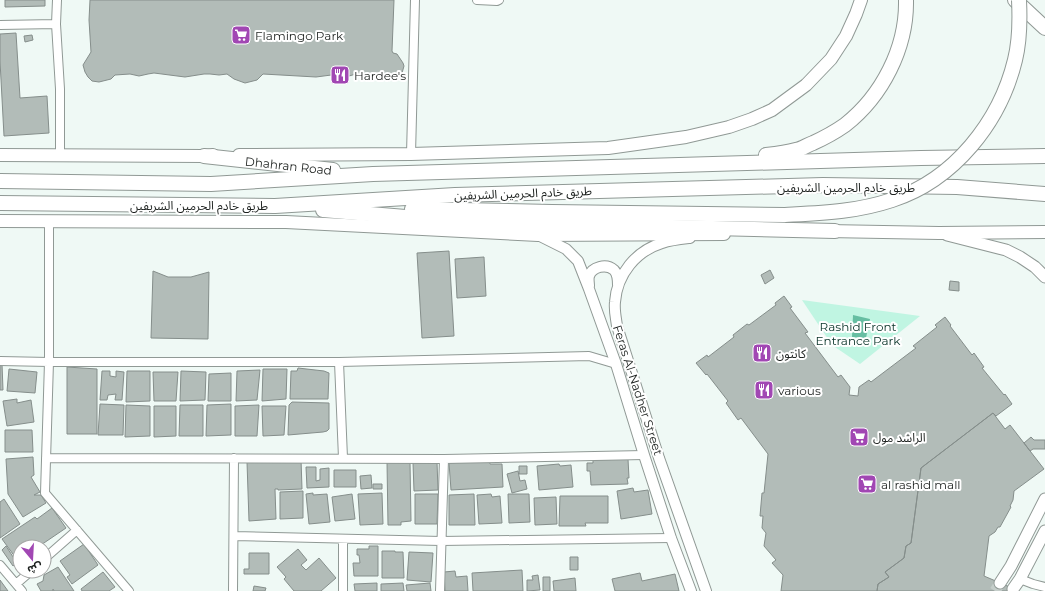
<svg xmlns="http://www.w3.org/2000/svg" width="1045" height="591" viewBox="0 0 1045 591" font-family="Montserrat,'Noto Sans Arabic',sans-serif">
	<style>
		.green { fill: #c0f5e2 }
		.water { fill: #66bea2 }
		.building { fill: #b2bcb8; stroke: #858e8b }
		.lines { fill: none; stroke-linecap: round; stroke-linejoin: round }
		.secondary-tunnel { stroke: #c5ceca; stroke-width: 11; stroke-dasharray: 11 5.5; stroke-linecap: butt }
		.minor-casing { stroke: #909995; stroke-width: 10 }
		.tertiary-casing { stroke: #909995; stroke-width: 12 }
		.secondary-casing { stroke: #909995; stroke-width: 13 }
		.primary-casing { stroke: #909995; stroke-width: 14 }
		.motorway-casing { stroke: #909995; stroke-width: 16 }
		.minor { stroke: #fff; stroke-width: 8 }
		.tertiary { stroke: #fff; stroke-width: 10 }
		.secondary { stroke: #fff; stroke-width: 11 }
		.primary { stroke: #fff; stroke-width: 12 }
		.motorway { stroke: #fff; stroke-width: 14 }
		.motorway-bridge-casing { stroke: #909995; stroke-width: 16; stroke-linecap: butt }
		.motorway-bridge { stroke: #fff; stroke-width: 14 }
		.labels { text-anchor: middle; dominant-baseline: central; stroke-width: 4; stroke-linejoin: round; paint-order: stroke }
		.poi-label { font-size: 12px; fill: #1d211f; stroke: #fff; text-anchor: start }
		.street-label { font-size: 12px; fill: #1d211f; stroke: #fff }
		.park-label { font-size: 12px; fill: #063126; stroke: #fff }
	</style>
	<rect width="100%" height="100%" fill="#eff9f5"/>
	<path class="green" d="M802 300 920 316 860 364 832 345Z"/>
	<path class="water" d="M853 315 870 319 866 338 852 337Z"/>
	<path class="building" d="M5 0H45V6L5 7Z
		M90 0H394L392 51 393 53 397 54 403 63 404 66 402 73 399 78 387 81 381 79 375 75 356 74 349 76 339 74 316 77 263 74 257 80 245 83 234 79 227 74 219 75 210 74H204L185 77 154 73 148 74 139 76 130 74 115 75 111 79 99 82 92 81 88 77 85 72 83 65 91 52 89 20Z
		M16 33 20 98 47 96 49 133 4 136 0 61V34Z
		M32 35 33 40 25 42 24 36Z
		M449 251 454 336 422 338 417 253Z
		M484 257 486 296 457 298 455 259Z
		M770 270 774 278 765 284 761 275Z
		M153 271 168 277H191L209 272 208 339 151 338Z
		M950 281 959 282V291L949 290Z
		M784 296 792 307 790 308 808 332 805 333 838 377 841 375 850 387 849 395 858 396 859 387 869 380 871 382 916 348 913 346 937 327 935 325 945 317 951 325 950 326 972 355 974 353 984 367 982 368 1004 395 1005 394 1012 404 996 416 993 413 921 468 911 543 906 546 904 558 885 572 889 577 878 584 877 591H781L783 575 772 563 776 560 764 546 766 533 762 528 763 516H760L762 493H764L768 454 741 418 738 420 726 403 728 401 707 374 706 375 696 363 707 355 708 357 734 337 733 335 747 324 749 325 776 305 775 303Z
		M0 364H2L3 390H0Z
		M67 367 97 369V434H67Z
		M298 368 324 371 329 373 328 399H290L291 371H297Z
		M9 369 37 372 35 393 7 391Z
		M263 369H287L286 399 262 401Z
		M260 370 257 400 236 401 237 371Z
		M102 371H110V376L116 377V371L124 372 122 400H115L116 394 108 395 107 400H100Z
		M127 371H150V401L126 402Z
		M181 371 206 372 205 400 180 401Z
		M153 372H178L176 401H154Z
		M231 373V401H208L209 374Z
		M17 399V403L31 400 34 422 7 426 3 401Z
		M292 402 329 403V429L327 431 323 432 288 435 289 405Z
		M100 404 124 405 123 435H98Z
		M231 404V435L206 436 207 405Z
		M126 405 150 406V436L125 437Z
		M180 405H203V436H179Z
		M259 405 257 436H235V406Z
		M154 406H176V436L154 437Z
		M262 406H286L284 435 263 436Z
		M993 413 1005 429 1010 425 1044 469 1014 491 1013 500 1010 506 1011 507 1000 527H998L995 532 989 536 984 576 1019 591H877L878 584 889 577 885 572 904 558 906 546 911 543 921 468Z
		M5 430H32L33 452H5Z
		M1031 437 1034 440H1045V449H1033L1030 451 1024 443Z
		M33 457 34 475 31 477 40 492 34 495H41L46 503 23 517 8 494 6 459Z
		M301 459 302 489 278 490V489H275L276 519 249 521 247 462Z
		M628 459 629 478H627L628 484 591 485 590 471H587V463H593V460Z
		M489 460 490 464H502L503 487 451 490 449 463Z
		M387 462H410L411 521 401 522V525H388Z
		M437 462 438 490 414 491 413 463Z
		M559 464 560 466 571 465 573 487 539 490 537 466Z
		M519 466H527V474H519Z
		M306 467H316V481L320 480V469L329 468V487L307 488Z
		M334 470H356V487H334Z
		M518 471 520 481 525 480 527 489 512 493 507 474Z
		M371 475 372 488 361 489 360 476Z
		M373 484H382V489H373Z
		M633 488 634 492 648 490 652 514 621 519 617 491Z
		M303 491V518L280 519V492Z
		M313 493V495L327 494 330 522 309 524 306 494Z
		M382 493 383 524 360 525 358 494Z
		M352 494 355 519 335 521 332 497Z
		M415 494H438L437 524H415Z
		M474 494 475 525H449V495Z
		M491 494 492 497 500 496 502 523 479 524 477 495Z
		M508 494H529L530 522 509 523Z
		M560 496H608V523H585L586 526H559Z
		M556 497 557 524 535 525 534 498Z
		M4 499 20 524 0 538V502Z
		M52 508 66 528 38 547H20V560L18 561 2 539 35 517 37 519Z
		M84 544 98 565 72 584 67 577 70 575 60 561Z
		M6 546 17 563 13 566 2 550Z
		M369 546H378V576H354L353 563H360L359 555H357V549H369Z
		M298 549 307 560 301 565 306 570 319 558 336 578 321 591H294L284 579 286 577 277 567Z
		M382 551H395V552H403L404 578H382Z
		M409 552 433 553 431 582 407 580Z
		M249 553H269V574H244V569H249Z
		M570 557H578V570H570Z
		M58 567 74 591H54L53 589V591H41L37 584 43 581 44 575Z
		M522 570 523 591H473L472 573Z
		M455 571 456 577 467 576 468 591H445L444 572Z
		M103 572 115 587 109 591H82L81 589Z
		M640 573 642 581 675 574 679 591H615L612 579Z
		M538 575 540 590 527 591V580H533L532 576Z
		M543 577H550V591H543Z
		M575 578 576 591H554L553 581Z
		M0 580 8 591H0Z
		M377 583V591H355L354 584Z
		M403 583 404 591H381V584Z
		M430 583 431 591H407L406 585Z
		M254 586 266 588 265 591H253Z"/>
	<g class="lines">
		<path class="secondary-tunnel" d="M995 591 1000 583"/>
		<g class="minor-casing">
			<path id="minor" d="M57 0 56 24 60 89V155
				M477 0 497 1 499 0
				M0 25 56 24
				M411 154 415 0
				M49 221V362L45 493 129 591
				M0 361 49 362H339L589 356 616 364
				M339 362 343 458
				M46 458 444 459 644 455
				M234 536 441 541 671 538
				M343 539V591
				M44 559 77 530
				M0 565 22 591
				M1020 579 1033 584 1045 587
				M16 584 31 571
				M233 591 234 458
				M440 591 444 459"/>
		</g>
		<g class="tertiary-casing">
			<path id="tertiary" d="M538 235 566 249 578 261 589 289 616 364 644 455 671 538 691 591
				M690 238C681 239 671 240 662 243 636 251 617 274 615 302 614 310 616 318 617 326L659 458 706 591
				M589 286C589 283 588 279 589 276 592 267 606 263 614 270 618 274 618 280 618 285"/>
		</g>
		<g class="secondary-casing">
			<path id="secondary" d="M947 235 1006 250 1020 257 1035 267 1045 277
				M1000 583 1011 566 1045 499
				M1013 589 1020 579 1045 531"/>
		</g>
		<g class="primary-casing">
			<path id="primary" d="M0 155 204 156 213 155
				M239 155 411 154 608 148 686 137 729 127 752 119 772 110 806 85 831 59 846 36 856 14 861 0
				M0 221 286 222 538 235 724 234
				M827 231 939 233 1045 232"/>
		</g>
		<g class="motorway-casing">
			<g id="motorway">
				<path d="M1015 0 1045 28"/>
				<path d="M766 155C776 154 786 153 796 150 802 149 807 145 813 143 824 138 835 132 845 125 882 96 907 48 906 0"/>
				<path id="s1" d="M204 156 333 170"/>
				<path d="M0 181 211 184 373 174 921 158 1045 156"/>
				<path d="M0 203 275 206 455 195 823 185 957 187 1045 194"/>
				<path d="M412 209 552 212 785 215"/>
				<path d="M323 210 464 222 835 231"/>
			</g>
		</g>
		<use href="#minor" class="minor"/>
		<use href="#tertiary" class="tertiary"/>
		<use href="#secondary" class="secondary"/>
		<use href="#primary" class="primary"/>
		<use href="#motorway" class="motorway"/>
		<g class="motorway-bridge-casing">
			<path id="motorway-bridge" d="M785 215C822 213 856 212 892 200 954 180 1000 122 1015 60 1020 40 1020 20 1019 0"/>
		</g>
		<use href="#motorway-bridge" class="motorway-bridge"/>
	</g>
	<defs>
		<g id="supermarket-square" transform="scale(1)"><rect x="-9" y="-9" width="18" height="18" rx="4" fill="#a147b3" stroke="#fff"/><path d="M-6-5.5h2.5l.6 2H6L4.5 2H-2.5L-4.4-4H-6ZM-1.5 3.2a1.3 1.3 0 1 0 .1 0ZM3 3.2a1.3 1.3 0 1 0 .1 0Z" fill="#fff"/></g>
		<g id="restaurant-square" transform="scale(1)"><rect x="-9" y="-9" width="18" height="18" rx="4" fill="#a147b3" stroke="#fff"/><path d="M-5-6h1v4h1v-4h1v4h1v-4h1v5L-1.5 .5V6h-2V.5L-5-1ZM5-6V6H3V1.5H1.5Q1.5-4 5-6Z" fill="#fff"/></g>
	</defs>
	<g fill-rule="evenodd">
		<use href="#supermarket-square" x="241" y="35"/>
		<use href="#restaurant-square" x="340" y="75"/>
		<use href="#restaurant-square" x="762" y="353"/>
		<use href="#restaurant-square" x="764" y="390"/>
		<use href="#supermarket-square" x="859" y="437"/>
		<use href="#supermarket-square" x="867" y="484"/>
	</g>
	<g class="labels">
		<g class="poi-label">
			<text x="255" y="35">Flamingo Park</text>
			<text x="354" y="75">Hardee's</text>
			<text x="776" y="353">كانتون</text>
			<text x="778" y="390">various</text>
			<text x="873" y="437">الراشد مول</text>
			<text x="881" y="484">al rashid mall</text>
		</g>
		<g class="street-label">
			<text stroke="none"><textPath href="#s1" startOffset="85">Dhahran Road</textPath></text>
			<text x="846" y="187">طريق خادم الحرمين الشريفين</text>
			<text transform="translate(523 193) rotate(-2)">طريق خادم الحرمين الشريفين</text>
			<text x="199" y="205">طريق خادم الحرمين الشريفين</text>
			<text transform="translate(638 390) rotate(72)">Feras Al-Nadher Street</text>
		</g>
		<g class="park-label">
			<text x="858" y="326">Rashid Front<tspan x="858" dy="14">Entrance Park</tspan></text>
		</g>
	</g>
	<g transform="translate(32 559) rotate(162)"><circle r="19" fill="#ffffff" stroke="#a5a6a5"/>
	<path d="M0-3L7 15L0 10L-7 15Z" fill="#a147b3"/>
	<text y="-6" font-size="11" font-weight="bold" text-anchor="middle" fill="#1d211f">ش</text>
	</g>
</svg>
